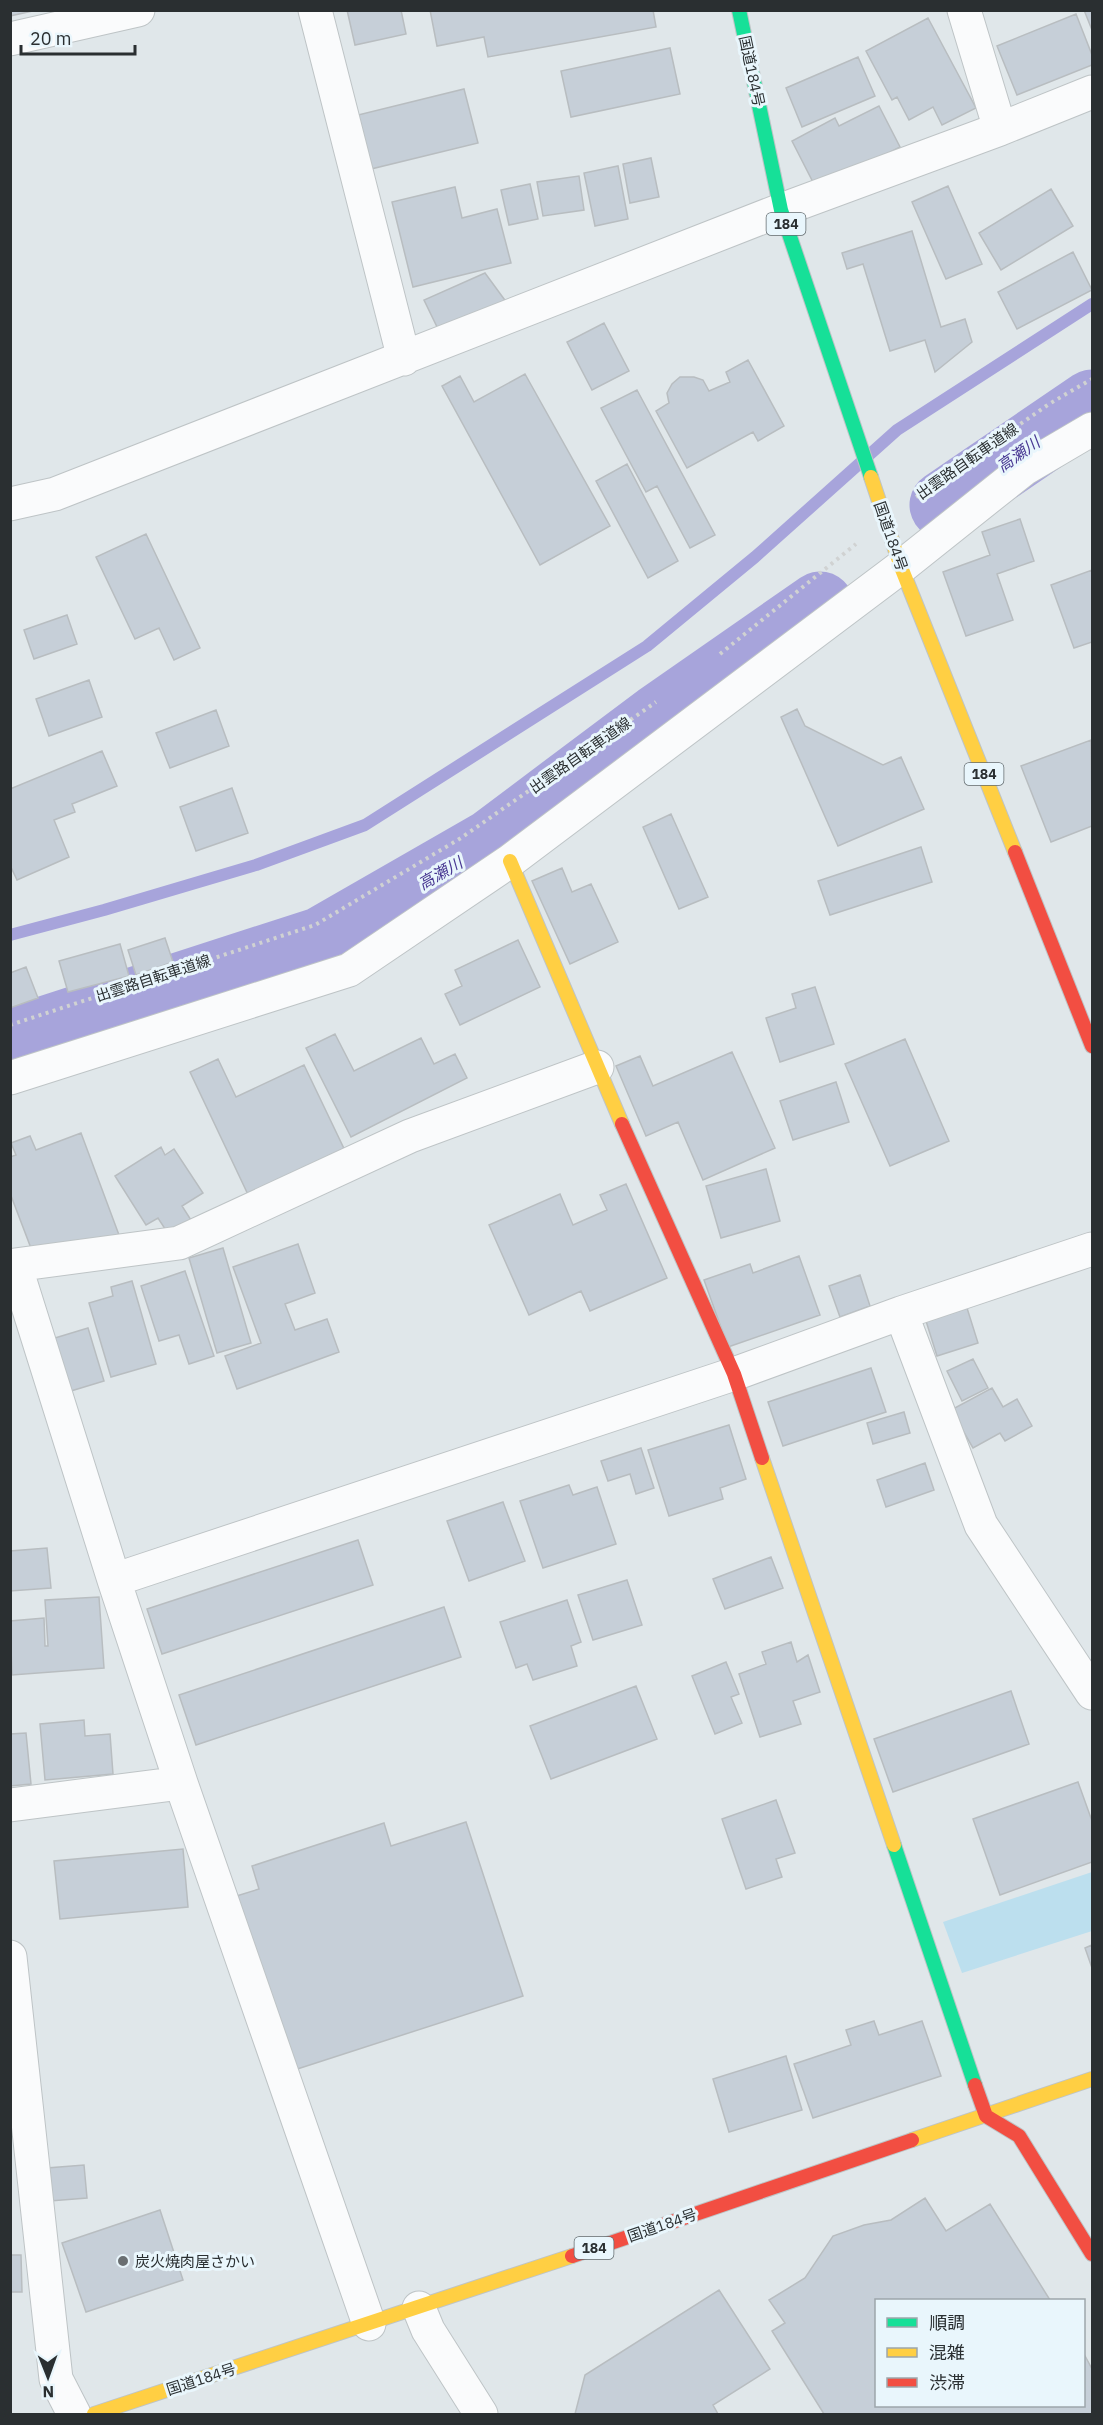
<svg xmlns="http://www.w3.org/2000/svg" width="1103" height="2425" viewBox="0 0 1103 2425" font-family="'IBM Plex Sans','Noto Sans JP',sans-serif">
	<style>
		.green { fill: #bcdfee }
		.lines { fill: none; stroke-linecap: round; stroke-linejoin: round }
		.stream { stroke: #a7a4db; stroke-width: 12 }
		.river { stroke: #a7a4db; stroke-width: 69 }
		.building { fill: #c6cfd8; stroke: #b8bdc0; stroke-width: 1.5 }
		.street-casing { stroke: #bec4c6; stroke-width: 35 }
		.fast-casing { stroke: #bec4c6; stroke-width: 16 }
		.slow-casing { stroke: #bec4c6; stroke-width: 16 }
		.jam-casing { stroke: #bec4c6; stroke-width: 16 }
		.path { stroke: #d0d2d2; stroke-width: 4; stroke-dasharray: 3 4.5; stroke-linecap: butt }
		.street { stroke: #fafbfc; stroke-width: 33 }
		.fast { stroke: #16e098; stroke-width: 14 }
		.slow { stroke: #ffcf43; stroke-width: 14 }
		.jam { stroke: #f24e42; stroke-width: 14 }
		.poi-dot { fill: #6a6f72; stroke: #e9f6fc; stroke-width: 2 }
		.labels { text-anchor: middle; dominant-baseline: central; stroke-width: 6; stroke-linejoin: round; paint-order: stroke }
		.shield { fill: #e9f6fc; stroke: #636b6e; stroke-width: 1.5 }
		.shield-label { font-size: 14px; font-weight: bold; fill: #2a2f31 }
		.street-label { font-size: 15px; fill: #2a2f31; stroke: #e9f6fc }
		.poi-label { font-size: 15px; fill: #2a2f31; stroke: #e9f6fc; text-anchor: start }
		.water-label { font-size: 16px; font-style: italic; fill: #493993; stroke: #e9f6fc }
	</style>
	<rect width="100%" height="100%" fill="#e0e7ea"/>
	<path class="green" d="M1092 1872V1931L962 1973 943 1922Z"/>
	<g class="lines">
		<path class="stream" d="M10 935 104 910 256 865 365 825 647 646 755 557 897 430 1092 304"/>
		<path class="river" d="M944 505 1092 404
			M10 1042 322 941 491 844 659 718 820 606"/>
	</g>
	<path class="building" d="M10 10H37L10 16Z
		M347 10H401L406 34 355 45Z
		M430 10H653L656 27 488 57 484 37 437 46Z
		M1084 10H1092V30Z
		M1076 14 1092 55V65L1017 95 997 46Z
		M928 18 976 108 942 125 933 107 909 120 897 97 892 100 866 51Z
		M670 48 680 94 571 117 561 71Z
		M858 57 875 96 802 127 786 88Z
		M464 89 478 143 371 169 358 115Z
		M879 106 900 147 817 190 792 141 835 118 839 126Z
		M651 158 659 197 630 203 623 164Z
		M618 166 628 219 595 226 584 173Z
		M579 176 584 210 543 216 537 182Z
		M530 184 538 219 509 225 501 190Z
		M948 186 982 264 946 279 912 202Z
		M455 187 462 218 497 209 511 263 413 287 392 202Z
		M1051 189 1073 226 1001 270 979 233Z
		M912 231 941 327 965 319 972 342 935 372 925 340 890 351 863 264 847 269 842 253Z
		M1073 252 1092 290 1017 329 998 292Z
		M485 273 507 303 440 333 424 300Z
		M604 323 629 371 592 390 567 342Z
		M748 360 784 426 758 441 753 432 687 468 656 411 669 403 667 393 672 384 680 377H694L703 380 709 391 730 382 726 372Z
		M525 374 610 526 540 565 442 386 460 376 474 402Z
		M637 390 715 535 690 548 657 486 646 492 601 408Z
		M627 464 678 561 648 578 596 481Z
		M1020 519 1034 561 997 574 1013 620 966 636 943 572 990 555 982 532Z
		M146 534 200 648 174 660 159 628 135 639 96 557Z
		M1092 570V642L1074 648 1051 585Z
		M67 615 77 644 34 659 24 630Z
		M89 680 102 717 49 736 36 699Z
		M797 709 805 726 883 765 901 757 924 809 838 846 781 717Z
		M216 710 229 746 170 768 156 733Z
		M1091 740 1092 826 1051 842 1021 766Z
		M102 751 117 786 72 804 75 812 54 820 69 857 17 880 10 865V789Z
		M232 788 248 833 196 851 180 807Z
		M671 814 708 897 679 909 643 827Z
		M921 847 932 882 830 915 818 881Z
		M562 868 572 892 591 884 618 942 570 964 532 881Z
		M165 938 173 962 136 975 128 950Z
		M518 940 540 987 460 1025 445 994 462 986 455 970Z
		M120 944 129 976 68 992 59 961Z
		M26 967 38 998 10 1008V973Z
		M815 987 834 1044 780 1062 766 1018 796 1008 792 994Z
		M335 1034 354 1071 421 1038 434 1064 455 1054 467 1078 351 1137 306 1048Z
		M905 1039 949 1141 890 1166 845 1064Z
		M732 1052 775 1148 703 1180 678 1122 646 1136 616 1066 640 1056 653 1086Z
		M218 1059 236 1097 304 1065 348 1157 252 1203 190 1072Z
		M836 1082 849 1122 793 1140 780 1101Z
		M81 1133 119 1235 34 1256 10 1193V1157L16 1155 11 1143 30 1136 36 1150Z
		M161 1147 165 1155 174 1149 203 1193 182 1206 191 1220 169 1235 158 1218 146 1225 115 1176Z
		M766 1169 780 1221 721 1238 706 1186Z
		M626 1184 667 1278 590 1311 581 1291 529 1315 489 1225 560 1194 573 1225 607 1210 600 1195Z
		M298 1244 315 1293 285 1304 295 1330 327 1319 339 1352 237 1389 225 1356 261 1343 233 1267Z
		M223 1248 251 1343 217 1353 189 1258Z
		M799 1256 820 1315 728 1347 704 1280 750 1264 753 1273Z
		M185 1271 214 1356 189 1364 179 1335 159 1341 141 1286Z
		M860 1275 870 1306 840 1317 829 1286Z
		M132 1281 156 1364 111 1377 89 1303 113 1296 111 1287Z
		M967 1308 978 1343 937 1356 926 1321Z
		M88 1328 104 1381 61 1394 45 1341Z
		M973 1359 988 1388 962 1401 947 1371Z
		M871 1368 886 1412 783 1446 768 1402Z
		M992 1388 1003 1407 1017 1399 1032 1426 1005 1441 1000 1433 973 1448 951 1410Z
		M904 1412 910 1433 873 1444 867 1423Z
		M729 1425 746 1479 720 1488 723 1499 669 1516 648 1450Z
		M641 1448 654 1488 636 1494 630 1474 608 1481 601 1461Z
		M925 1463 934 1490 886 1507 877 1480Z
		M569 1485 573 1495 597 1487 616 1544 543 1568 520 1501Z
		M503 1502 525 1561 469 1581 447 1521Z
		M358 1540 373 1585 162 1654 147 1609Z
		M47 1548 51 1588 10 1591V1551Z
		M771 1557 783 1588 725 1609 713 1579Z
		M627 1580 642 1625 593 1640 578 1595Z
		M99 1597 104 1668 12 1675 10 1621 44 1618 45 1646H48L45 1600Z
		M567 1600 581 1642 571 1646 577 1666 533 1680 527 1664 516 1668 500 1622Z
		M444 1607 461 1657 196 1745 179 1695Z
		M791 1642 797 1662 808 1655 820 1692 793 1701 801 1724 760 1737 739 1674 766 1664 762 1652Z
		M726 1662 739 1694 731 1697 742 1723 715 1734 692 1676Z
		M636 1686 657 1739 551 1779 530 1726Z
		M1011 1691 1029 1744 893 1792 874 1739Z
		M84 1720 85 1736 110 1734 113 1774 45 1780 40 1724Z
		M26 1733 31 1784 10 1786V1734Z
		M1078 1782 1092 1821V1862L1000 1895 973 1819Z
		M776 1800 795 1853 776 1859 782 1877 746 1889 722 1819Z
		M466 1822 523 1996 288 2072 230 1898 259 1889 252 1866 384 1823 391 1846Z
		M183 1849 188 1907 60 1919 54 1861Z
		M1092 1945V1968L1085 1948Z
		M874 2021 879 2035 922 2021 941 2076 813 2118 794 2064 851 2045 846 2030Z
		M786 2056 802 2110 729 2132 713 2079Z
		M84 2165 87 2198 50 2201 47 2168Z
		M925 2198 946 2231 990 2204 1050 2300H876V2406H1084V2354L1092 2369V2414H824L772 2331 785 2323 769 2300 805 2278 833 2236 864 2225 891 2220Z
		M160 2210 183 2280 86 2312 62 2243Z
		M10 2255H21L22 2292H10Z
		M719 2290 770 2369 713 2405 718 2414H575L585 2375Z"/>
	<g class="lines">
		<g class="street-casing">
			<path id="street" d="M315 10 404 359
				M964 10 1000 129
				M10 39 138 10
				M10 504 55 494 781 210 1000 129 1092 92
				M10 1078 349 970 510 861 901 567 1024 469 1092 429
				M901 1313 981 1525 1092 1693
				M114 1580 15 1265 179 1243 410 1136 597 1067
				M181 1783 369 2324
				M10 1805 181 1783 114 1580 734 1374 901 1313 1092 1249
				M10 1957 56 2379 74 2414
				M419 2308 428 2330 481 2414"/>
		</g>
		<g class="fast-casing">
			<path id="fast" d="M739 10 781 210 871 477
				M894 1845 975 2085"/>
		</g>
		<g class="slow-casing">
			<path id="slow" d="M871 477 901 567 1015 852
				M510 861 622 1124
				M762 1458 894 1845
				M912 2140 1092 2079
				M94 2414 572 2256"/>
		</g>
		<g class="jam-casing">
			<path id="jam" d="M1015 852 1092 1046
				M622 1124 734 1374 762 1458
				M975 2085 986 2116 1019 2136 1092 2254
				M572 2256 912 2140"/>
		</g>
		<path class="path" d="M916 497 1049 404 1092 379
			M720 654 856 544
			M10 1025 315 925 461 838 656 702"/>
		<use href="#street" class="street"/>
		<use href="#fast" class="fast"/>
		<use href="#slow" class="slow"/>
		<use href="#jam" class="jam"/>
	</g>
	<circle class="poi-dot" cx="123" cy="2261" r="6"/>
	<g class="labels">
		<g class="shield">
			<rect x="766.5" y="213" width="39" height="22" rx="4.5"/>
			<rect x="964.5" y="763" width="39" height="22" rx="4.5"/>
			<rect x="574.5" y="2237" width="39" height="22" rx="4.5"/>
		</g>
		<g class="shield-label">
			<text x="786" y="224">184</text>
			<text x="984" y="774">184</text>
			<text x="594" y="2248">184</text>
		</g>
		<g class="street-label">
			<text transform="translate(752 71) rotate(78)">国道184号</text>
			<text transform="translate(967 461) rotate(-35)">出雲路自転車道線</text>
			<text transform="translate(891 536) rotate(71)">国道184号</text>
			<text transform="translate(580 755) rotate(-35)">出雲路自転車道線</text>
			<text transform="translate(153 978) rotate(-18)">出雲路自転車道線</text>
			<text transform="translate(662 2225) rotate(-19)">国道184号</text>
			<text transform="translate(201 2379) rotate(-18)">国道184号</text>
		</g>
		<g class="poi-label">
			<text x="135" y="2261">炭火焼肉屋さかい</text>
		</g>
		<g class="water-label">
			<text transform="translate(1018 454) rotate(-35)">高瀬川</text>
			<text transform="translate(440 873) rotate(-30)">高瀬川</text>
		</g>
	</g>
	<rect width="1103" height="2425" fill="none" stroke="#2a2f31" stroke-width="24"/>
	<rect x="875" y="2299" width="210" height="108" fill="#e9f6fc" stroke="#9da6ab" stroke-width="1.5"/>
	<rect x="887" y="2318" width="30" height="9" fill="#16e098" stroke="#9da6ab" stroke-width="1.5"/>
	<text x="929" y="2329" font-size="18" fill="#2a2f31">順調</text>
	<rect x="887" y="2348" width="30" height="9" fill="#ffcf43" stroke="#9da6ab" stroke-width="1.5"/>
	<text x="929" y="2359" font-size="18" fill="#2a2f31">混雑</text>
	<rect x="887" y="2378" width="30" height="9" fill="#f24e42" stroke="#9da6ab" stroke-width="1.5"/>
	<text x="929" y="2389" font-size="18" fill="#2a2f31">渋滞</text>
	<g transform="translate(48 2377) rotate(179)" stroke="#e9f6fc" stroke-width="4.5" paint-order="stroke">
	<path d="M0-4.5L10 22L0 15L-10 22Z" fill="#2a2f31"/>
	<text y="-9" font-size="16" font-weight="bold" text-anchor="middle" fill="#2a2f31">N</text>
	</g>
	<path d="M21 45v9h114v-9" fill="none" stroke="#2a2f31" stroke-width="3"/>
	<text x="30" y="45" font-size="18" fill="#2a2f31" stroke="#e9f6fc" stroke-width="4.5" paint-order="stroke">20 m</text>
</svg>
